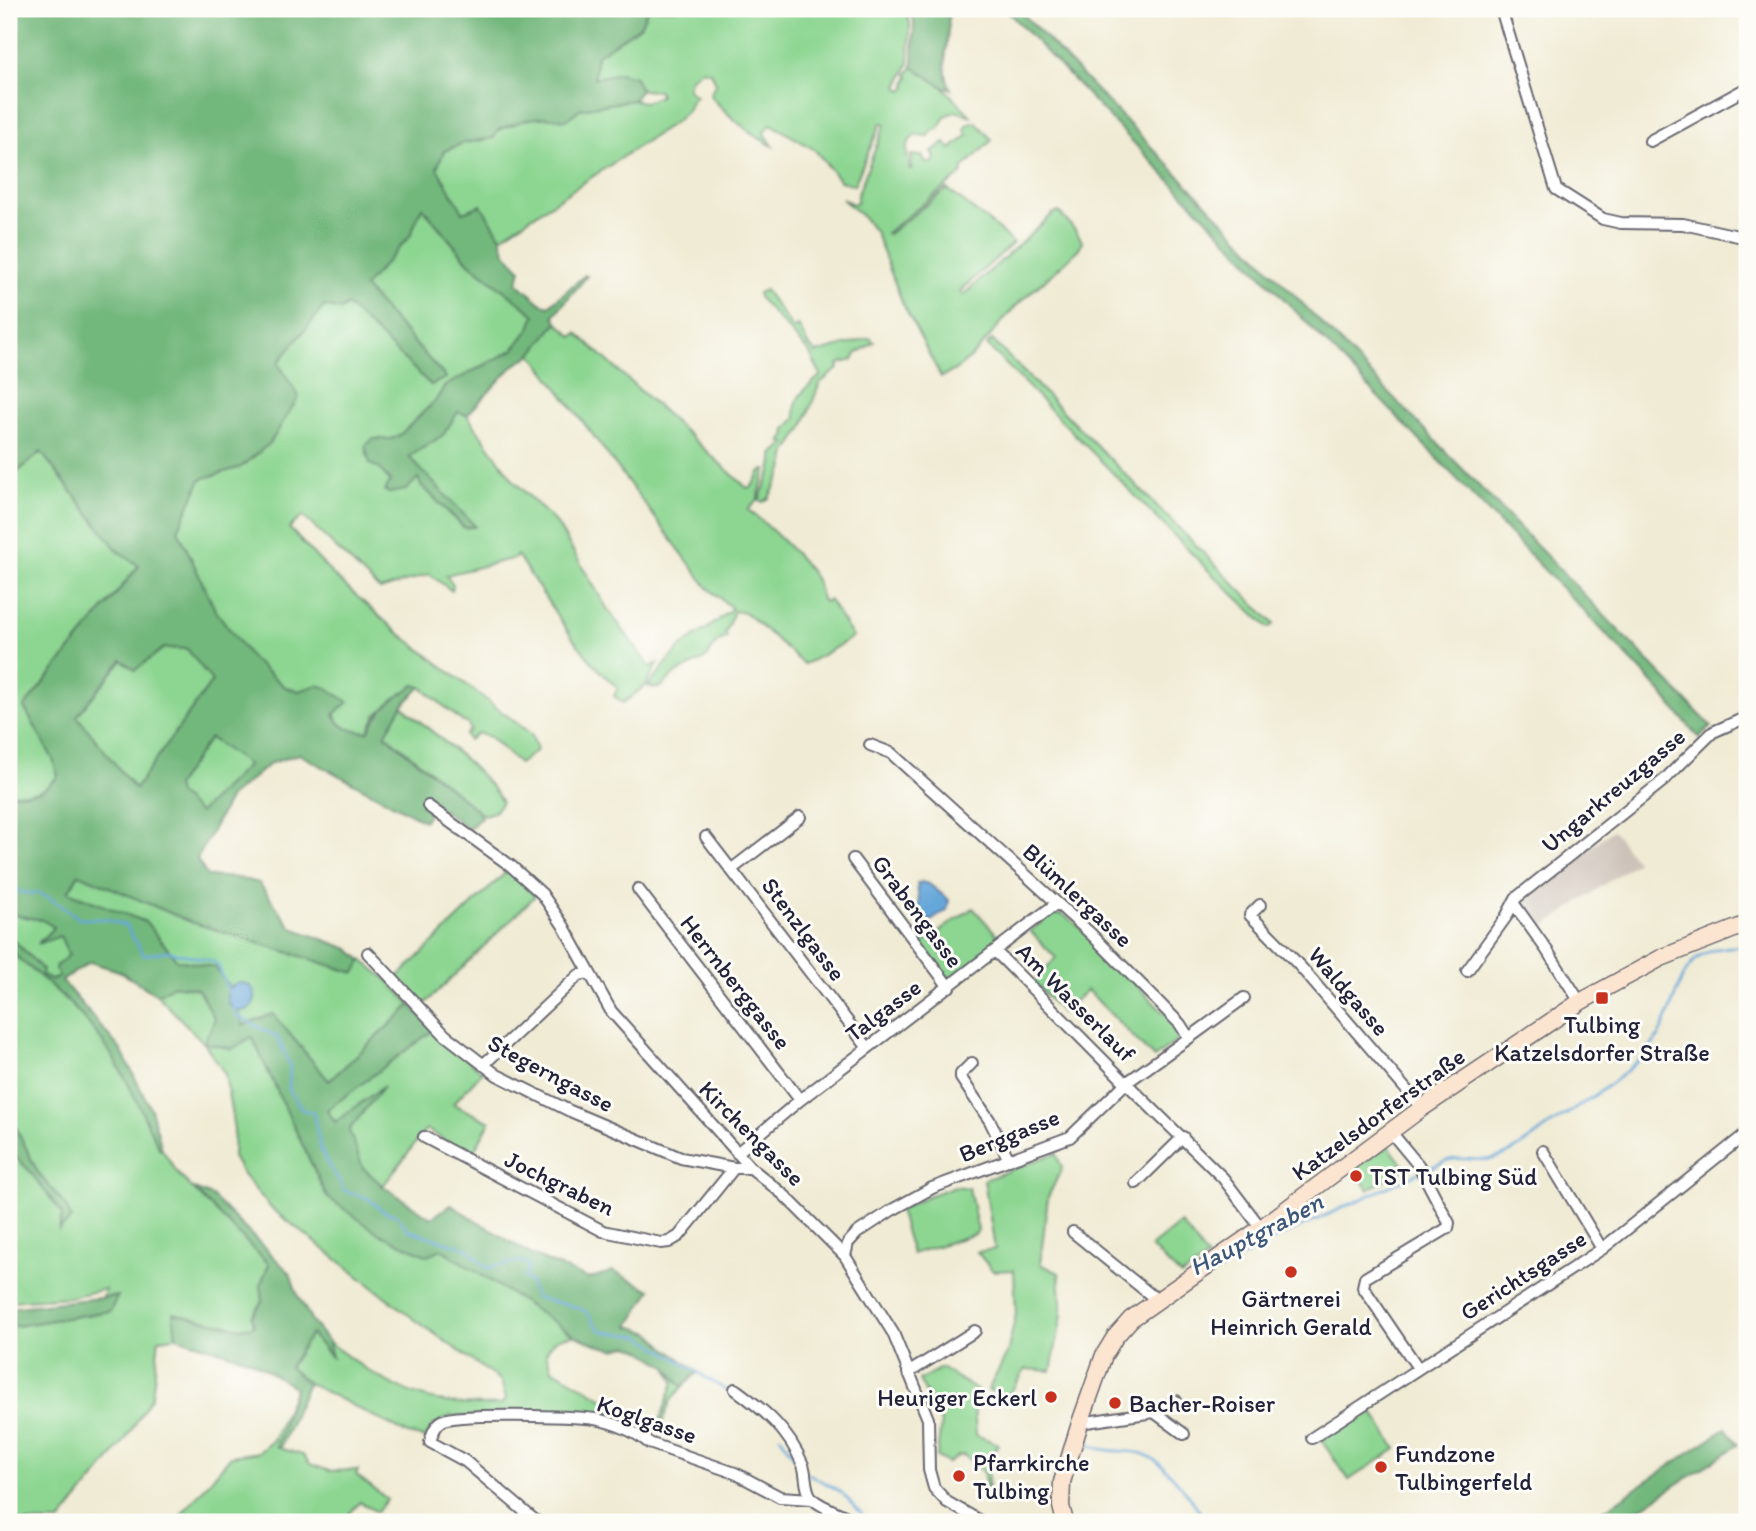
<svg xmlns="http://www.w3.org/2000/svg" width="1756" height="1531" viewBox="0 0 1756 1531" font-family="Itim,sans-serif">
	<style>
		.industrial { fill: #cdc2b9 }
		.green { fill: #8dd692; stroke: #587c66; stroke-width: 2 }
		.forest { fill: #72b77c; stroke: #4a6c5c; stroke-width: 2; fill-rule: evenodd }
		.water { fill: #66a7da; stroke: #44648a; stroke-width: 2 }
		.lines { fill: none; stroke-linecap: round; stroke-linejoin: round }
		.stream { stroke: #66a7da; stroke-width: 2.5 }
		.street-casing { stroke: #6a6871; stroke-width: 14 }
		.secondary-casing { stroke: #6a6871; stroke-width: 19 }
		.street { stroke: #fff; stroke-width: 10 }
		.secondary { stroke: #fce5d0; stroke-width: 16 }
		.poi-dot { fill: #c8321e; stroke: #fdfcf7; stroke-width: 2.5 }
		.labels { text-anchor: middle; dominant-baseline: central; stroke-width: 6; stroke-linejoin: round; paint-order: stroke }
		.street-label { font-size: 24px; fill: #22223b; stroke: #fdfcf7 }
		.poi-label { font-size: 24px; fill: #22223b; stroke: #fdfcf7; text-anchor: start }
		.water-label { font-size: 26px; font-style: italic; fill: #3d577b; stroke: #fdfcf7 }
	</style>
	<rect width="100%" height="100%" fill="#fdfcf7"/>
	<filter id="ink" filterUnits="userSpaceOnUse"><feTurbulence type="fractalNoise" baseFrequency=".0143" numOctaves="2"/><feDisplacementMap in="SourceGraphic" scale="14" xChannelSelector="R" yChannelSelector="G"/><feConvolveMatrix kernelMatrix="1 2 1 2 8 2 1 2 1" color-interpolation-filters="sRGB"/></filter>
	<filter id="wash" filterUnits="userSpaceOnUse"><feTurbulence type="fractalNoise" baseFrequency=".00686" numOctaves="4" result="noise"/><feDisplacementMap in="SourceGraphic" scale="28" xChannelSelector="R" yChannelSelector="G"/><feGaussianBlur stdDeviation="1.57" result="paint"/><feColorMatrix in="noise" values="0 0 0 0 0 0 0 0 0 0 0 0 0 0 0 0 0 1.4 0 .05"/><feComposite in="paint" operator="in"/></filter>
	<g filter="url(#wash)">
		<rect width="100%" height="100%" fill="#f0ebd4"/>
		<path class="industrial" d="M1613 830 1637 862 1540 929 1524 908 1526 900 1557 872Z"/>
		<path class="green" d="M648 9H903L910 22 909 63 898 87 903 91 907 87 906 83 909 77 907 74 913 67 943 87 972 117 956 111 945 116 938 130H933L929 136 915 135C903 145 907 156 910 170L912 169 911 155 922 156 926 163H933L935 157 932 151 945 143 951 149 968 135 965 131 966 125 976 122 992 140 963 168 962 174 886 233 888 234 947 189 993 225 1013 243 960 291 963 295 1054 213 1059 212 1076 231 1082 241 1080 247C1061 269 1037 285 1016 306 993 329 973 365 941 377L903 304 875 231 862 216 842 199 853 204 857 202V196L885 124 881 123 854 185 840 181 815 150 771 124 764 132 773 146C748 133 728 116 710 95L716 83 711 72 702 70 690 79 688 90 696 96 691 101 687 111 675 122 501 237 481 206 463 212 437 169 444 151 464 143 494 138 498 130C526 119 535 114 566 120L580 109 633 100 645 102 660 96 659 91 641 90 634 77 594 78 597 55 640 26Z
			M422 207 469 263 535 315 530 328 513 350 445 386 436 400 400 435 392 439 373 440 379 468 390 481 419 478 421 485 464 528 474 527 408 457 443 435 458 411 467 415 514 481 557 524 607 608 650 667 658 663 646 685 623 703 614 696 618 688C575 651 549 601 517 555L515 558 446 575 453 585 452 591 429 574 380 590 303 516 289 528 333 575 395 630 531 734 537 750 519 764 490 737 477 733 469 740 465 735 470 730 468 723 463 722 421 687 415 685 376 715 368 732C352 730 341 730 334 714L347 702 327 688 299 691 285 687 252 659 215 610 178 530 201 479 241 467 278 363 324 306 341 310 347 305 431 385 446 378 363 287 410 236Z
			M765 290 793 329 798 325 807 343 816 353 870 338 874 342 856 354 853 360 838 364 839 368 820 383 802 429 787 452 783 470 769 498 763 502 759 500C764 486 775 469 773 454L786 443 781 442 786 434 785 430 796 418C792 395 808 388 821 375L809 352 759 298 758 293Z
			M557 322 573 337 577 333 747 488H751L761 471 766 470 757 501 748 510C766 523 808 563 817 582 820 589 819 595 824 602L829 600 853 637C836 647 821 657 804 664L746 613 734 611 725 634 727 637 717 642 705 659 676 673 661 687 655 688 648 686C661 671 671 655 686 643 702 631 718 623 732 608L708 588 532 354Z
			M992 340 1274 624 1269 628 1207 569 987 345Z
			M41 452 118 551 139 565 24 707 53 759 58 776C42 795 34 793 10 794L9 797V479Z
			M164 648 187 649 212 681 135 789 76 716 122 660 135 670Z
			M402 706C432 733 482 768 502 802L494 812 484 815 478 811 385 734Z
			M210 738 249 765 199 814 178 794 176 786Z
			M508 870 535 896 422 1007 397 978Z
			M79 873 191 922 354 973 362 960 390 982 411 1005 329 1081 273 1015 243 1025 233 992 215 967 177 960 146 922 68 892Z
			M973 908 1002 940 952 978 946 976 921 944Z
			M9 914 42 920 54 927 39 942 60 935 69 955 60 976 51 980 41 975 43 970 9 935Z
			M1062 914 1074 922 1175 1024 1179 1032 1178 1040 1154 1058 1087 990 1062 1013 1034 982 1056 958 1030 931 1051 915Z
			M9 951C43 978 79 1008 105 1045 127 1077 143 1114 160 1149H162L178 1174 269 1264 261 1284 263 1301 255 1326 240 1328 174 1314 176 1337 159 1339 152 1396 126 1439 60 1522H9V1365L11 1359 9 1355V1327L110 1311 117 1296 103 1297 105 1289 70 1297 9 1301V1151L28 1169 62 1213 60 1229 71 1219 67 1207 38 1173 9 1113Z
			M174 985 198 989 215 1019 204 1043 252 1037 327 1197 441 1249 574 1335C558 1337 553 1339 546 1353L552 1369 625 1411 643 1427 651 1429 659 1423 674 1382 667 1367 682 1387 670 1402 662 1424 649 1437 605 1419 451 1416 433 1425 425 1438 408 1434 308 1383 289 1368 311 1333 325 1351 332 1357 328 1341C381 1385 432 1411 502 1404L506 1399 501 1381 414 1319 271 1208 243 1175 233 1157 234 1129 225 1074 204 1043 157 995Z
			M433 1030 482 1072 453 1104 490 1122 471 1156 426 1129 383 1186 363 1168 348 1131 382 1088 335 1122 326 1110Z
			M1388 1145 1405 1168 1368 1190 1354 1169Z
			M1056 1153 1062 1168 1048 1197 1040 1264 1059 1273 1062 1315 1051 1371 1026 1369 1007 1397 988 1390 1007 1354 1016 1314 1014 1270 993 1271 977 1252 995 1249 984 1180Z
			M955 1186 969 1188 978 1231 975 1234 912 1254 899 1210 928 1196Z
			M1181 1223 1208 1258 1181 1276 1151 1247Z
			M941 1368 982 1393 974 1403 976 1435 998 1444C989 1461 986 1470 989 1488L986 1489 983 1472 964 1455 958 1456 948 1463 937 1457 941 1422 919 1380Z
			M295 1388 276 1447 303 1455 310 1464 329 1471 358 1470 356 1475 387 1499 377 1512 360 1502 342 1522H175L231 1456 259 1452 273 1440Z
			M1369 1406 1396 1449 1349 1480 1321 1440Z"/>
		<path class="forest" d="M9 9H648L640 26 597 55 594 78 620 73 635 77 641 90 633 100 580 109 566 120C535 114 527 119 498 130L494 138 464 143 444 151 437 168 463 212 481 205 501 237 505 252 521 270 517 283 542 304 549 306 585 275 587 276 554 315 557 322 532 354 512 367 467 415 458 412 443 435 409 457 475 526 465 528 421 485 418 478 406 490 389 493 385 491 390 481 379 468 370 464 365 446 373 439H392L400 435 436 400 445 386 513 350 530 328 535 315 469 263 422 207 410 236 364 287 446 378 431 385 347 305 341 310 324 306 278 363 299 397 270 443 241 467 201 479 178 530 215 610 252 659 285 687 299 691 317 685 327 688 348 702 334 714C341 731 352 730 368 732 380 707 393 699 415 685L421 687 402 706 385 735 478 811 481 817 469 829 435 804 424 821 299 754 271 763 230 797 197 859 207 876 238 878 259 883 292 928 349 949 362 960 355 973 191 922 79 874 68 892 146 922 177 960 215 967 233 992 243 1025 273 1014 329 1081 411 1005 433 1030 327 1110 335 1122 384 1086 349 1130 363 1168 383 1186 431 1218 451 1205 532 1255 589 1279 613 1271 651 1290 629 1326 651 1333 665 1347 698 1372 682 1387 667 1367 639 1349 627 1346 615 1349 600 1346 574 1335 441 1249 428 1256 381 1235 327 1197 252 1037 232 1049 204 1043 215 1019 198 989 174 985 157 995 119 971 90 962 62 981 121 1050 151 1109 162 1149 160 1150C143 1115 127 1077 105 1045 80 1008 43 978 9 951V935L43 970 42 975 51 980 59 976 55 967 69 955 60 936 38 944 54 927 42 920 9 914V797L10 794C34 793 42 795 58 776L53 759 24 707 139 566 118 551 41 452 9 479ZM164 648 187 649 212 681 135 789 77 716 122 660 135 670ZM210 738 248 765 199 813 178 794 176 786Z
			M907 9H948C952 34 938 66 951 89L943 87 913 67 914 21Z
			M1005 9H1018L1711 726 1699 738 1651 681Z
			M9 1113 38 1173 67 1207 71 1219 59 1230 62 1213 28 1169 9 1151 13 1136 9 1128Z
			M192 1188 212 1196 290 1273 298 1296 313 1323 328 1341 332 1358 311 1334 289 1367 308 1383 280 1448 276 1447 295 1388 250 1360 176 1337 173 1313 240 1328 254 1326 252 1316 263 1301 261 1284 269 1264Z
			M118 1296 110 1311 9 1327V1308Z
			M1726 1428 1738 1445 1619 1522H1586Z"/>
		<path class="water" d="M921 882 929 884 949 900 947 910 928 923 923 922 917 913 919 902 917 884Z
			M227 997a14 14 0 1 1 28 0a14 14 0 1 1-28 0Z"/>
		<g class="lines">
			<path class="stream" d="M9 884 22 893H37L48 897 80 919H106L126 926 144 955 167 951 213 961 218 965 229 993
				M233 1006 236 1015 277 1037 290 1065 289 1089 302 1110 313 1112 321 1151 345 1191 369 1199 383 1211 397 1216 408 1230 468 1249 487 1268 521 1261 527 1263 529 1270 524 1277 530 1282 534 1296C550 1304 568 1302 583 1310 591 1315 594 1325 601 1330 607 1334 631 1334 640 1336L737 1397
				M1424 1171C1433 1167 1444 1160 1454 1159 1467 1157 1483 1163 1496 1158 1516 1152 1533 1137 1550 1125 1582 1104 1616 1083 1644 1055 1687 1011 1664 941 1747 947
				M1189 1288 1279 1237 1418 1173
				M1107 1370 1127 1335 1141 1321
				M1086 1429 1091 1446C1107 1453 1123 1450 1140 1453 1165 1459 1193 1501 1207 1522
				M780 1436 794 1457
				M809 1474 841 1492 862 1514
				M870 1522H871"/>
		</g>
	</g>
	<g filter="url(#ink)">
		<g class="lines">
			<g class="street-casing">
				<path id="street" d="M1501 9 1556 189 1603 219 1621 223 1683 224 1747 238
					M1650 141 1747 88
					M870 745 891 753 1090 933 1180 1024 1189 1038 1126 1083 996 952
					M428 806 511 866 542 894 563 925 611 1011 751 1168 784 1195 845 1256 893 1333 928 1419 929 1470 934 1488 947 1502 982 1522
					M706 837 868 1048
					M853 859 949 987
					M732 869 800 817
					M638 889 800 1100
					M1514 904 1546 949 1580 1002
					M1260 905 1250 915 1298 964 1422 1108
					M368 953 445 1035 497 1075 570 1111 681 1158 734 1168H751
					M1467 971 1506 917 1516 898 1663 781 1713 732 1747 717
					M1189 1038 1244 998
					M972 1063 961 1074V1078L990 1121 1009 1160
					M483 1065 579 975 588 973
					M1390 1131 1419 1166 1449 1223 1448 1228 1365 1278 1363 1287 1418 1368
					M424 1137 603 1231 661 1243 669 1242 679 1236 734 1168
					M1543 1151 1602 1249
					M737 1153 800 1100 1057 903
					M1136 1183 1183 1137
					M1073 1232 1157 1300
					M845 1256 848 1243 857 1233 892 1210 932 1188 1070 1137 1126 1083 1223 1178 1261 1228
					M908 1373 975 1331
					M735 1389C765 1411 788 1429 803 1465 807 1475 804 1487 811 1497 817 1506 847 1516 858 1522
					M1154 1412 1184 1434
					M1080 1423 1154 1412 1176 1401
					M1312 1438 1602 1249 1747 1133
					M537 1522 465 1461 430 1442C432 1434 435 1424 444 1420 462 1413 572 1416 595 1419 612 1422 635 1431 649 1443L735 1473 780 1497 812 1499"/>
			</g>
			<g class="secondary-casing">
				<path id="secondary" d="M1065 1522 1061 1506 1062 1482 1080 1423 1104 1355 1115 1337 1131 1319 1261 1228 1422 1108 1580 1002 1661 958 1747 924"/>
			</g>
			<use href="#street" class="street"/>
			<use href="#secondary" class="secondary"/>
		</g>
	</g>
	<g class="poi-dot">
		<rect x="1595" y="991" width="14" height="14" rx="3.5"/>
		<circle cx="1356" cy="1176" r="7"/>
		<circle cx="1291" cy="1272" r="7"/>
		<circle cx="1051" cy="1397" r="7"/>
		<circle cx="1115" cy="1403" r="7"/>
		<circle cx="1381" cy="1467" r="7"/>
		<circle cx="959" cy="1476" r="7"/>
	</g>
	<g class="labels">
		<g class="street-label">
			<text transform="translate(1613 790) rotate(-40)">Ungarkreuzgasse</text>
			<text transform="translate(1078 895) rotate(43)">Blümlergasse</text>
			<text transform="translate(918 911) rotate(53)">Grabengasse</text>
			<text transform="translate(804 929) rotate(53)">Stenzlgasse</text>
			<text transform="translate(736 982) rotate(52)">Herrnberggasse</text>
			<text transform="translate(1349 991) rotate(49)">Waldgasse</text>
			<text transform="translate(1076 1002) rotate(45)">Am Wasserlauf</text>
			<text transform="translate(883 1010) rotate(-37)">Talgasse</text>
			<text transform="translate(551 1073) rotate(28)">Stegerngasse</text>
			<text transform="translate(1378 1114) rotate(-36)">Katzelsdorferstraße</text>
			<text transform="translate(752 1133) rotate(45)">Kirchengasse</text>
			<text transform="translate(1009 1135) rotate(-22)">Berggasse</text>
			<text transform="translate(560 1183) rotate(26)">Jochgraben</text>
			<text transform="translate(1523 1275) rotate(-33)">Gerichtsgasse</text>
			<text transform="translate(647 1419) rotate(19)">Koglgasse</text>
		</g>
		<g class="poi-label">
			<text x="1602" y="1024" text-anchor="middle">Tulbing<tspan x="1602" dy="28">Katzelsdorfer Straße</tspan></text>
			<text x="1370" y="1176">TST Tulbing Süd</text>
			<text x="1291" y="1298" text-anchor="middle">Gärtnerei<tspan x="1291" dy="28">Heinrich Gerald</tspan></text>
			<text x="1037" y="1397" text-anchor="end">Heuriger Eckerl</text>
			<text x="1129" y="1403">Bacher-Roiser</text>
			<text x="1395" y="1453">Fundzone<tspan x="1395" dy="28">Tulbingerfeld</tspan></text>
			<text x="973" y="1462">Pfarrkirche<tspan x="973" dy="28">Tulbing</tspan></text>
		</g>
		<g class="water-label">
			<text transform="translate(1256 1234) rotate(-28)">Hauptgraben</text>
		</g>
	</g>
	<rect width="1756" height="1531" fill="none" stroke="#fdfcf7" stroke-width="35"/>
</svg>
